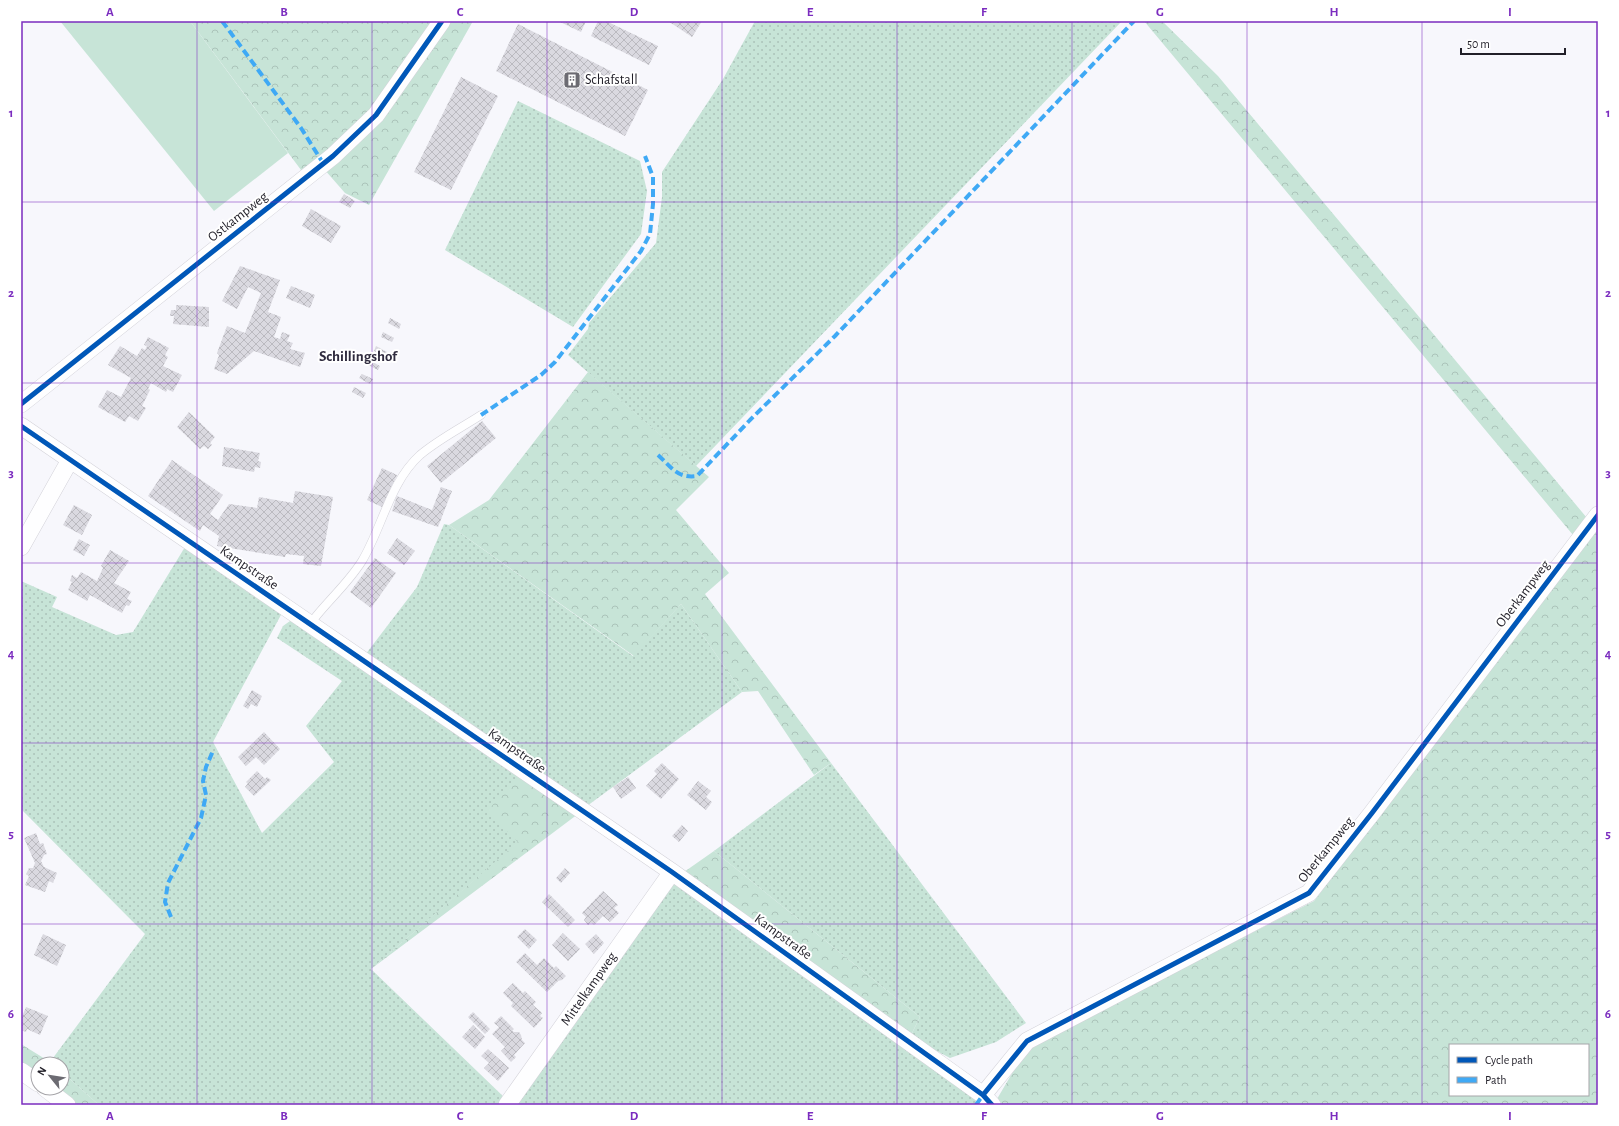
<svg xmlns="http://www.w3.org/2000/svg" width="1619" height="1126" viewBox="0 0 1619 1126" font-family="'Alegreya Sans',sans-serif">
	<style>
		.grass { fill: url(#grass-dots) }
		.forest { fill: url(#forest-crowns); fill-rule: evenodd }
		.pitch { fill: #c7e4d7 }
		.building { fill: url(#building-cross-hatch) }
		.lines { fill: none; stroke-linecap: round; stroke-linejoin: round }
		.lane-casing { stroke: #d3d2d9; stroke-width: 9 }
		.street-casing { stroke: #d3d2d9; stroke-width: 18 }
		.lane { stroke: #fefeff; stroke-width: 8 }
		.street { stroke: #fefeff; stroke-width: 17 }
		.quiet { stroke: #3fa9f5; stroke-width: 4; stroke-dasharray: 8 4; stroke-linecap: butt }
		.cycleway-casing { stroke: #fff; stroke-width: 8 }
		.cycleway { stroke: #0057b8; stroke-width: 5 }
		.grid { fill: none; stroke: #7b2cbf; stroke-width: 1; stroke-opacity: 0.55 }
		.labels { text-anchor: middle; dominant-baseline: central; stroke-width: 4; stroke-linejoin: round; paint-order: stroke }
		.poi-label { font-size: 14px; fill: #211f28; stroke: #fff; text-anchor: start }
		.street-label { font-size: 14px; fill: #211f28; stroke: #fff }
		.neighbourhood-label { font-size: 15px; font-weight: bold; fill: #2f2b3e; stroke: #fff }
		.neatline { fill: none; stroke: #7b2cbf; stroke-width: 1.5 }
		.grid-label { font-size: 13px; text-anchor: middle; font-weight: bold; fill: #7b2cbf }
	</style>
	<defs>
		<pattern id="grass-dots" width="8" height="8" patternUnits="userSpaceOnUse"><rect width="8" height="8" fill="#c7e4d7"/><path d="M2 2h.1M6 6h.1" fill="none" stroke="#abc3b9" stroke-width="1.8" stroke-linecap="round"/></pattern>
		<pattern id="forest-crowns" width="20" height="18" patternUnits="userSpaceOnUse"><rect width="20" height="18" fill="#c7e4d7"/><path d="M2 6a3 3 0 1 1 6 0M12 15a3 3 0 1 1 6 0" fill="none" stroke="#abc3b9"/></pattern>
		<pattern id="building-cross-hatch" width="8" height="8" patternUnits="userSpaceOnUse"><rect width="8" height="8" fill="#dad9e0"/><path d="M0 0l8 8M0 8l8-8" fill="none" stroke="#bbbac0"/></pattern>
	</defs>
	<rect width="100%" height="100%" fill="#f7f7fc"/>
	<path class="grass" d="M755 21H1122L696 466 568 355 588 329 589 323 656 243 662 197V172L723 79Z
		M518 101 640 161 647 191 641 234 573 327 445 250Z
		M444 524 449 525 633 656 681 604 742 692 587 806 365 655 417 587Z
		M185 547 282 613 213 742 262 833 334 762 306 726 342 681 277 638 283 626 290 621 297 623 520 776 519 842 371 969 506 1099 502 1105H99L62 1072V1064H53L50 1062 145 934 21 809V581L57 597 52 607 116 635 133 632Z
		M831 763 1026 1023 996 1042 950 1058 910 1037 920 1017 714 851Z
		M669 876 984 1105H515Z"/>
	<path class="forest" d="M190 21H437L374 112 304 174Z
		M451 21H473L369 205 345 193 324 169 417 68Z
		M1144 21H1162L1218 76 1587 518 1573 535Z
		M588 372 709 477 676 510 729 573 705 594 831 763 814 775 758 691 742 692 681 604 634 656 449 525 489 500Z
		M1598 527V1105H1003L997 1099 1027 1048 1314 901ZM1450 1045H1588V1095H1450Z
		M520 776 578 814 371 969 518 842 487 811Z
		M714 851 920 1017 910 1037 684 872Z
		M21 1044 50 1062 53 1064H38V1074L21 1063Z
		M62 1072 99 1105H78L56 1088H62Z"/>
	<path class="pitch" d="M60 21H190L288 153 214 211Z"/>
	<path class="building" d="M558 21H586L581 32Z
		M598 21H606L658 46 649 65 591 36Z
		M668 21H702L692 37Z
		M518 24 648 90 625 136 496 71Z
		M461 77 498 96 451 190 414 172Z
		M344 194 355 201 350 208 339 202Z
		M311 209 341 226 331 243 302 226Z
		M240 266 280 280 268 312 281 317 274 337 280 339 282 332 290 335 287 341 293 343 290 349 305 353 300 367 254 351 227 374 214 369 219 355 217 353 227 326 245 333 261 293 248 287 237 309 222 301Z
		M291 286 315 295 310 308 286 298Z
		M176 305 209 307V327L173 324 174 316H170L171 310H176Z
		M390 318 401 324 399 329 388 323Z
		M383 332 394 338 392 342 381 337Z
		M148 337 169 348 165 355 168 357 163 366 182 375 173 392 167 389 166 392 151 383 148 389 150 390 142 406 146 408 138 421 129 416 125 422 98 407 107 390 121 397 131 378 108 365 120 346 137 356 142 348 145 350 147 346 144 345Z
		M376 346 387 352 385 356 374 351Z
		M369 360 380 366 378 370 366 364Z
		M362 374 373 379 370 384 359 378Z
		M354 387 366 393 363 398 352 392Z
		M189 412 215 437 210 443 212 445 208 449 204 446 200 449 177 427Z
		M482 421 496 438 441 483 427 466Z
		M224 447 260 453 258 461 261 462 260 468 255 467 254 472 222 466Z
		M172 460 223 495 210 514 218 520 229 504 257 508 259 497 293 503 295 491 333 497 321 566 303 564 304 556 286 554 285 557 217 546 219 536 203 525 200 531 148 496Z
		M382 468 397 475 382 507 367 500Z
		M441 487 452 491 438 527 392 511 397 496 432 510Z
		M74 505 92 515 82 535 63 525Z
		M397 538 415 551 404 565 387 553Z
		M79 539 90 545 84 556 73 550Z
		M110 550 129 561 114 583 131 592 127 599 132 601 129 606 126 605 122 613 90 595 87 601 68 590 72 582 70 581 72 575 77 578 81 572 97 581 103 568 101 566Z
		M375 558 396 573 371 608 350 592Z
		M252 690 262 696 257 707 251 704 248 709 243 706Z
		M264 732 280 749 264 765 256 757 246 766 238 757Z
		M662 763 679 779 661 799 646 786 657 774 654 771Z
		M257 771 265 779 267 777 271 780 254 796 245 787 248 783 246 782Z
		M628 777 636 788 621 799 613 787Z
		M698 781 711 791 706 797 712 802 706 810 687 795Z
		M682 825 688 831 679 842 672 836Z
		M36 833 40 844 43 843 47 854 44 855 41 861 44 867 57 873 53 883 49 881 45 892 25 885 29 876 26 874 29 868H33L35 863 24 838Z
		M565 868 570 873 561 883 556 878Z
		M603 891 618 905 614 908 619 913 610 922 603 916 594 925 591 923 588 925 584 920 586 917 582 913Z
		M549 894 575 920 568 927 542 902Z
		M525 929 537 940 529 949 517 937Z
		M563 933 580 949 568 961 552 945Z
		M43 934 66 945 57 966 34 955Z
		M596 934 604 943 594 954 585 944Z
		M525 953 537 965 544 958 554 968 556 966 566 976 562 980 558 981 547 992 516 962Z
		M513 983 523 993 525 991 536 1002 533 1005 542 1013 540 1016 543 1018 534 1028 511 1006 513 1003 503 993Z
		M26 1007 48 1016 40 1035 27 1029 26 1032 21 1030V1019Z
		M473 1012 490 1029 485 1034 468 1017Z
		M501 1016 514 1029 512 1031 514 1032H519L521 1035 522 1040 525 1043 514 1055 516 1057 511 1062 501 1051 505 1047 492 1034 499 1027 494 1023Z
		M473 1025 485 1037 475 1049 462 1037Z
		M488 1049 509 1068 498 1081 484 1068 489 1063 481 1056Z"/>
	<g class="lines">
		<g class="lane-casing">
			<path id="lane" d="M310 624C326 602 347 585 362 561 382 528 390 482 420 455 439 439 461 428 481 415"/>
		</g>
		<g class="street-casing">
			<path id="street" d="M21 404 333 156 376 115 442 21
				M21 426 672 872 983 1095 992 1105
				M21 547 70 460
				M21 1071 38 1083
				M45 1088 67 1105
				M983 1095 1027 1041 1309 893 1372 813 1598 515
				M507 1105 672 872"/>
		</g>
		<use href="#lane" class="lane"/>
		<use href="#street" class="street"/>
		<path class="quiet" d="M222 21 301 128 323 163
			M481 415 541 375 555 362 641 251 650 234 653 204V177L645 156
			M658 455C671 467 678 479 697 476L750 420 835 336 1134 21
			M171 917 165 902 168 883 201 818 206 795 203 781 206 767 213 751
			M976 1105 983 1095"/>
		<g class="cycleway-casing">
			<path id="cycleway" d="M21 404 333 156 376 115 442 21
				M21 426 672 872 983 1095 992 1105
				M983 1095 1027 1041 1309 893 1372 813 1598 515"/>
		</g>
		<use href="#cycleway" class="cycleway"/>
	</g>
	<path class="grid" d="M197 21V1105M372 21V1105M547 21V1105M722 21V1105M897 21V1105M1072 21V1105M1247 21V1105M1422 21V1105M21 202H1598M21 383H1598M21 563H1598M21 743H1598M21 924H1598"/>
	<defs>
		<g id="building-square" transform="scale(0.9)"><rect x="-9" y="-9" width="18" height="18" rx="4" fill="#6c6b72" stroke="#fff"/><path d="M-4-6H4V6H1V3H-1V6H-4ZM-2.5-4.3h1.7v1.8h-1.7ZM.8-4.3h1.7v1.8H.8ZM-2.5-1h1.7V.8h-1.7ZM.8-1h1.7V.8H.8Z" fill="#fff"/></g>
	</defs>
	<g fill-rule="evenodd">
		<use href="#building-square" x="572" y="80"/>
	</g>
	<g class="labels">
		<g class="poi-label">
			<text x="585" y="80">Schafstall</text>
		</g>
		<g class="street-label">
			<text transform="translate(238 217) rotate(-38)">Ostkampweg</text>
			<text transform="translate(249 568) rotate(34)">Kampstraße</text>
			<text transform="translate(1523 594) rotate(-53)">Oberkampweg</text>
			<text transform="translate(517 751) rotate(35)">Kampstraße</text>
			<text transform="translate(1326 850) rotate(-51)">Oberkampweg</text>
			<text transform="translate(783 937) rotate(36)">Kampstraße</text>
			<text transform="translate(589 989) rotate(-55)">Mittelkampweg</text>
		</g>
		<g class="neighbourhood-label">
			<text x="358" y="356">Schillingshof</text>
		</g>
	</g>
	<rect width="1619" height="1126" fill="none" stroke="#ffffff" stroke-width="44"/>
	<rect x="1449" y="1044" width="140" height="52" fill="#ffffff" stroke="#a6a5a9"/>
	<rect x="1457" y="1057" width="20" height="6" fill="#0057b8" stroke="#a6a5a9"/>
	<text x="1485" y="1064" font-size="12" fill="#211f28">Cycle path</text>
	<rect x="1457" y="1077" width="20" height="6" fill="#3fa9f5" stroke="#a6a5a9"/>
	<text x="1485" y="1084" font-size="12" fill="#211f28">Path</text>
	<g transform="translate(50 1076) rotate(300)"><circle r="19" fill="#ffffff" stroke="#a6a5a9"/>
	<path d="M0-3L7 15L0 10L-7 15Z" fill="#6c6b72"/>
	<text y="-6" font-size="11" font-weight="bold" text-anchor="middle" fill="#211f28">N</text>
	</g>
	<path d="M1461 48v6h104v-6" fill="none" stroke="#211f28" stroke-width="2"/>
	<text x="1467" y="48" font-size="12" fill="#211f28" stroke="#ffffff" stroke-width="3" paint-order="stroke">50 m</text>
	<rect x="22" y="22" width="1575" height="1082" class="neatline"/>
	<g class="grid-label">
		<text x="110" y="16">A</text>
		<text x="284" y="16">B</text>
		<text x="460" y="16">C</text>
		<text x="634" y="16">D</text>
		<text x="810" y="16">E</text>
		<text x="984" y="16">F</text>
		<text x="1160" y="16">G</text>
		<text x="1334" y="16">H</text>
		<text x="1510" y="16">I</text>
		<text x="11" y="117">1</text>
		<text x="1608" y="117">1</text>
		<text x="11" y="297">2</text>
		<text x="1608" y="297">2</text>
		<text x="11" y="477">3</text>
		<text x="1608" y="477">3</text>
		<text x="11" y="658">4</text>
		<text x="1608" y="658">4</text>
		<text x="11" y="838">5</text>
		<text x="1608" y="838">5</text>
		<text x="11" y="1018">6</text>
		<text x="1608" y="1018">6</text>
		<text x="110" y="1120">A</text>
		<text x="284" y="1120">B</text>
		<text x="460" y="1120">C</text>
		<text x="634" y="1120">D</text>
		<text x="810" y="1120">E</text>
		<text x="984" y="1120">F</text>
		<text x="1160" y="1120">G</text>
		<text x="1334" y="1120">H</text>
		<text x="1510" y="1120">I</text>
	</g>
</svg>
